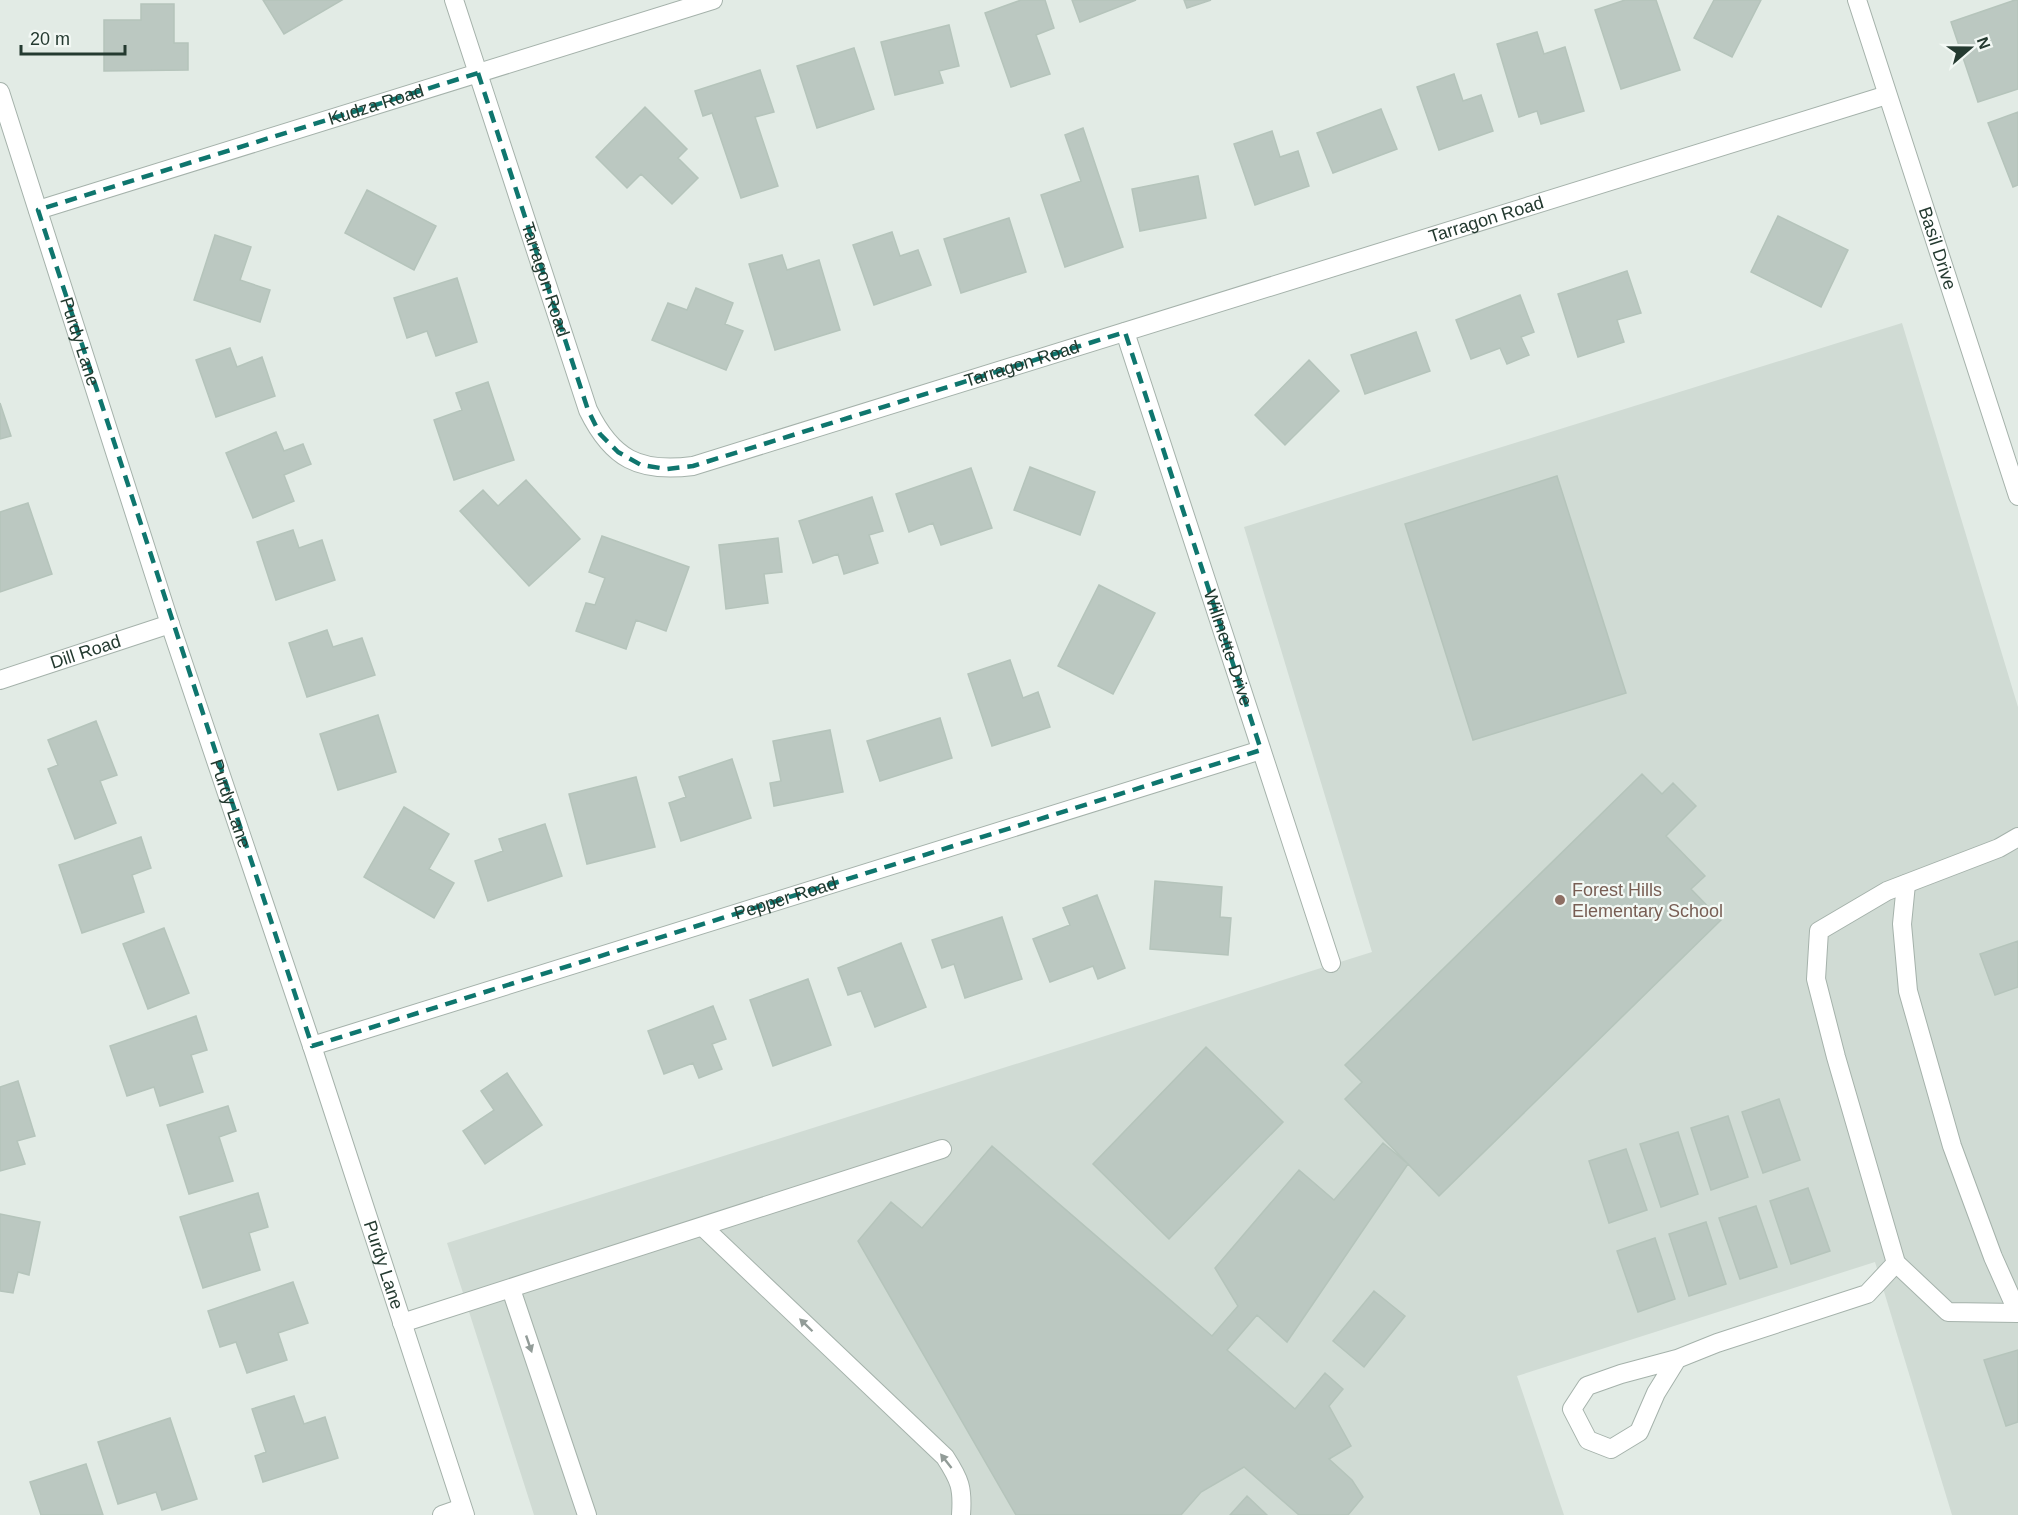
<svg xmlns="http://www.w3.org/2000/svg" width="2018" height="1515" viewBox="0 0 2018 1515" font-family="Arial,sans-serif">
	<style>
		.built { fill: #d0dbd4 }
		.building { fill: #bbc8c1; stroke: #b5c4bb; stroke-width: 1.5 }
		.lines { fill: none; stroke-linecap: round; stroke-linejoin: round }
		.minor-casing { stroke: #a5b2ab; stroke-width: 20 }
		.minor { stroke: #fff; stroke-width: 18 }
		.oneway { fill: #929c98 }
		.marked { fill: none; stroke: #0f766e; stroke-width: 4.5; stroke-dasharray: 12 8; stroke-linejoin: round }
		.education-dot { fill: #8d6e63; stroke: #f2f8f4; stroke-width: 2 }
		.labels { text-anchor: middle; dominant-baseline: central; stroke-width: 4.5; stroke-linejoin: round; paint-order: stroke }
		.street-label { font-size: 18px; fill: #243a30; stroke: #f2f8f4 }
		.education-label { font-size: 18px; fill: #785e54; stroke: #f2f8f4; text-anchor: start }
	</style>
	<rect width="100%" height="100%" fill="#e2ebe5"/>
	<path class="built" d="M1902 323 2018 707V1515H1952L1875 1262 1517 1376 1564 1515H534L447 1243 1372 952 1244 527Z"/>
	<path class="building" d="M263 0H342L284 34Z
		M1021 0H1045L1054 28 1036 35 1050 74 1011 87 985 13Z
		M1072 0H1136L1080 22Z
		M1184 0H1211L1187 8Z
		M1625 0H1656L1680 70 1621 89 1595 10Z
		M1714 0H1761L1732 57 1694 38Z
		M2015 0H2018V89L1978 102 1951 22Z
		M141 4H174V43H188V70L104 71V20H141Z
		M949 25 959 66 939 71 943 83 895 95 881 42Z
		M1537 32 1544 54 1565 47 1584 111 1541 124 1537 111 1519 117 1497 44Z
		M854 48 874 109 817 128 797 66Z
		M760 70 774 112 755 117 778 186 741 198 712 113 703 116 695 91Z
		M1454 74 1463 101 1481 95 1493 131 1439 150 1417 87Z
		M645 107 687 149 678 158 698 178 672 204 641 174 627 188 596 157Z
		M1381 109 1397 149 1333 173 1317 133Z
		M2018 112V185L2013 187 1988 123Z
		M1083 128 1123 247 1065 267 1041 195 1081 181 1065 135Z
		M1272 131 1280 157 1298 151 1309 186 1255 205 1234 144Z
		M1198 176 1206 218 1140 231 1132 189Z
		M367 190 436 226 414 270 345 233Z
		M1778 216 1848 250 1821 307 1751 272Z
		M1009 218 1026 272 961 293 944 239Z
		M892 232 900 256 918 250 931 285 874 305 853 245Z
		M215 235 251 247 240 280 270 290 260 322 194 300Z
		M782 255 787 270 819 260 840 330 775 350 749 264Z
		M1627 271 1641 313 1617 320 1624 342 1578 357 1558 294Z
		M457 278 477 342 436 356 427 331 407 338 394 298Z
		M696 288 733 303 725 324 743 331 726 370 652 340 668 303 687 310Z
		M1520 295 1534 332 1521 337 1529 355 1507 364 1500 348 1471 359 1456 320Z
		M1416 332 1430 371 1365 394 1351 355Z
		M230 348 237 367 262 357 275 396 216 417 196 360Z
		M1309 360 1339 391 1285 445 1255 415Z
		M488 382 514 460 454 480 434 420 462 410 456 393Z
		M0 403 11 436 0 439Z
		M276 432 284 451 303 444 311 464 284 475 294 501 253 518 226 453Z
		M1030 467 1095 492 1080 535 1014 510Z
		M971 468 992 528 941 545 933 523 909 532 896 494Z
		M1557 476 1626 693 1473 740 1405 524Z
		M526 480 580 539 529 586 460 511 483 490 498 506Z
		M872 497 883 531 869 535 878 563 844 574 838 554 813 563 799 521Z
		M28 503 52 574 0 592V512Z
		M293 530 299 548 322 540 335 580 276 600 257 542Z
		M602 536 689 567 666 631 636 620 626 649 576 631 586 603 595 605 605 578 589 572Z
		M778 538 782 572 764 574 768 603 726 609 719 545Z
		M1099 585 1155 613 1113 694 1058 666Z
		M327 630 333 647 362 638 375 675 307 697 289 643Z
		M1010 660 1023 698 1038 692 1050 727 992 746 968 674Z
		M378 715 396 772 338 790 320 734Z
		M940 718 952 758 880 781 867 741Z
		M96 721 117 775 100 781 116 823 75 839 48 769 58 765 48 740Z
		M830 730 843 792 774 806 770 783 781 781 773 741Z
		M732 759 751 818 681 841 669 803 686 797 679 777Z
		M1642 774 1662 794 1673 783 1696 806 1666 836 1705 876 1691 889 1721 920 1439 1196 1345 1099 1362 1082 1345 1065Z
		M636 777 655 847 587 864 569 794Z
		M404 807 449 834 429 869 454 883 434 918 364 877Z
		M545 824 562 876 488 901 475 861 503 851 499 839Z
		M141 837 151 868 132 875 144 912 82 933 59 865Z
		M1155 881 1222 887 1220 917 1231 918 1228 955 1150 949Z
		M1097 895 1125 968 1098 979 1093 966 1050 982 1033 939 1070 925 1063 908Z
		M1002 917 1022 979 965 998 954 964 942 968 932 940Z
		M164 928 189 993 148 1009 123 944Z
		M2018 941V987L1995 995 1980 954Z
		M901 943 926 1007 875 1027 861 991 848 995 838 968Z
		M808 979 831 1045 773 1066 750 1000Z
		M713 1006 726 1039 712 1044 722 1069 699 1078 693 1063 664 1074 648 1031Z
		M196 1016 207 1050 191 1055 203 1092 160 1106 154 1087 127 1096 110 1046Z
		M1206 1047 1283 1122 1169 1239 1093 1164Z
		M507 1073 542 1125 485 1164 463 1131 494 1110 481 1091Z
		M18 1081 35 1136 17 1141 25 1164 0 1171V1087Z
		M1779 1099 1800 1160 1763 1173 1742 1112Z
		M228 1106 236 1131 219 1137 233 1181 189 1194 167 1125Z
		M1728 1116 1748 1177 1711 1190 1691 1128Z
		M1678 1132 1698 1194 1661 1207 1640 1144Z
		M1383 1143 1408 1164 1287 1342 1257 1315 1227 1350 1295 1409 1325 1373 1343 1389 1329 1406 1351 1446 1329 1459 1352 1480 1363 1497 1348 1515H1299L1244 1467 1201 1492 1181 1515H1016L858 1241 891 1202 922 1228 992 1146 1212 1336 1238 1306 1215 1268 1299 1170 1334 1200Z
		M1626 1149 1647 1210 1609 1223 1589 1161Z
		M1808 1188 1830 1251 1791 1264 1770 1201Z
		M258 1193 268 1227 249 1233 260 1270 203 1288 180 1217Z
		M1756 1206 1777 1267 1740 1279 1719 1218Z
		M0 1214 40 1222 29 1275 18 1272 13 1293 0 1291Z
		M1706 1222 1726 1284 1689 1296 1669 1234Z
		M1655 1238 1675 1299 1638 1312 1617 1251Z
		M293 1282 308 1323 278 1333 287 1360 247 1373 236 1342 220 1347 208 1311Z
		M1374 1291 1405 1316 1364 1367 1333 1341Z
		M2018 1350V1422L2006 1426 1984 1360Z
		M294 1396 304 1424 325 1417 338 1458 263 1482 255 1456 266 1452 252 1409Z
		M170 1418 197 1499 162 1510 156 1492 118 1504 98 1442Z
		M86 1464 103 1515H41L30 1482Z
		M1247 1496 1267 1515H1230Z"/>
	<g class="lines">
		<g class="minor-casing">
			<g id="minor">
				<path id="s1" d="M454 0 588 410C612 459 639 473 693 466L1887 95"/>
				<path id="s2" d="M1857 0 2018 496"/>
				<path id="s3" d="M0 92 170 624 312 1046 465 1515"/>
				<path id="s4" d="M38 210 713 0"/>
				<path id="s5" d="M1125 332 1331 963"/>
				<path id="s6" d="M0 680 170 624"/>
				<path d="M2018 837 1999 848 1887 891 1819 931 1816 979 1836 1057 1896 1263 1948 1312 2018 1313"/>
				<path d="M1906 884 1902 924 1908 991 1952 1146 1993 1257 2018 1313"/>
				<path id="s7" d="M312 1046 1261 750"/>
				<path d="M703 1227 945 1457C960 1480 963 1488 961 1515"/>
				<path d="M511 1289 587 1515"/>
				<path d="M402 1323 942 1149"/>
				<path d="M1677 1359 1621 1374 1587 1386 1572 1409 1588 1440 1611 1449 1639 1432 1656 1393 1677 1359 1717 1343 1867 1294 1896 1263"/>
				<path d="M442 1515 462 1508"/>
			</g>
		</g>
		<use href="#minor" class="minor"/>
	</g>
	<defs><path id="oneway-solid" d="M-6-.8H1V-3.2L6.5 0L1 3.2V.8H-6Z" transform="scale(1.5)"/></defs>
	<g class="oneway">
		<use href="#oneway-solid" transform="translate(806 1325) rotate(-136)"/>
		<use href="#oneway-solid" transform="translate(529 1344) rotate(71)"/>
		<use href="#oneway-solid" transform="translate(946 1461) rotate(-128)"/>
	</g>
	<path class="marked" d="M478 73 588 410 600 434 618 452 641 465 667 469 693 466 1125 332 1261 750 312 1046 38 210Z"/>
	<circle class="education-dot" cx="1560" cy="900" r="6"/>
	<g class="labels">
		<g class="street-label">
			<text stroke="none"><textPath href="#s4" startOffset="354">Kudza Road</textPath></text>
			<text stroke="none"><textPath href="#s1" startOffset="1392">Tarragon Road</textPath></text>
			<text stroke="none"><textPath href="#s2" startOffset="261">Basil Drive</textPath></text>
			<text stroke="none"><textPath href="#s1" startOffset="294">Tarragon Road</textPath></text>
			<text stroke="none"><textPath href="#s3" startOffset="262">Purdy Lane</textPath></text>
			<text stroke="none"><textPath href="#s1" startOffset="906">Tarragon Road</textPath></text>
			<text stroke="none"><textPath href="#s5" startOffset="332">Willmette Drive</textPath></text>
			<text stroke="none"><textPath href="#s6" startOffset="90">Dill Road</textPath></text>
			<text stroke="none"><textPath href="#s3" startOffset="748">Purdy Lane</textPath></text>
			<text stroke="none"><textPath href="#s7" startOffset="496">Pepper Road</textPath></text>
			<text stroke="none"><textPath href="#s3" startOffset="1234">Purdy Lane</textPath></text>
		</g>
		<g class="education-label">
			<text x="1572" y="890">Forest Hills<tspan x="1572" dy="21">Elementary School</tspan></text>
		</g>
	</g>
	<g transform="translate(1970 48) rotate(70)" stroke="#f2f8f4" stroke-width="4.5" paint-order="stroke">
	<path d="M0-4.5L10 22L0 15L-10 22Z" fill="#243a30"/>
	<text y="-9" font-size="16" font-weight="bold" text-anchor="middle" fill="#243a30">N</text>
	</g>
	<path d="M21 45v9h104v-9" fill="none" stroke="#243a30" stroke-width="3"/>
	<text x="30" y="45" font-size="18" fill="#243a30" stroke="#f2f8f4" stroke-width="4.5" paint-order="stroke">20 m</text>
</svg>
